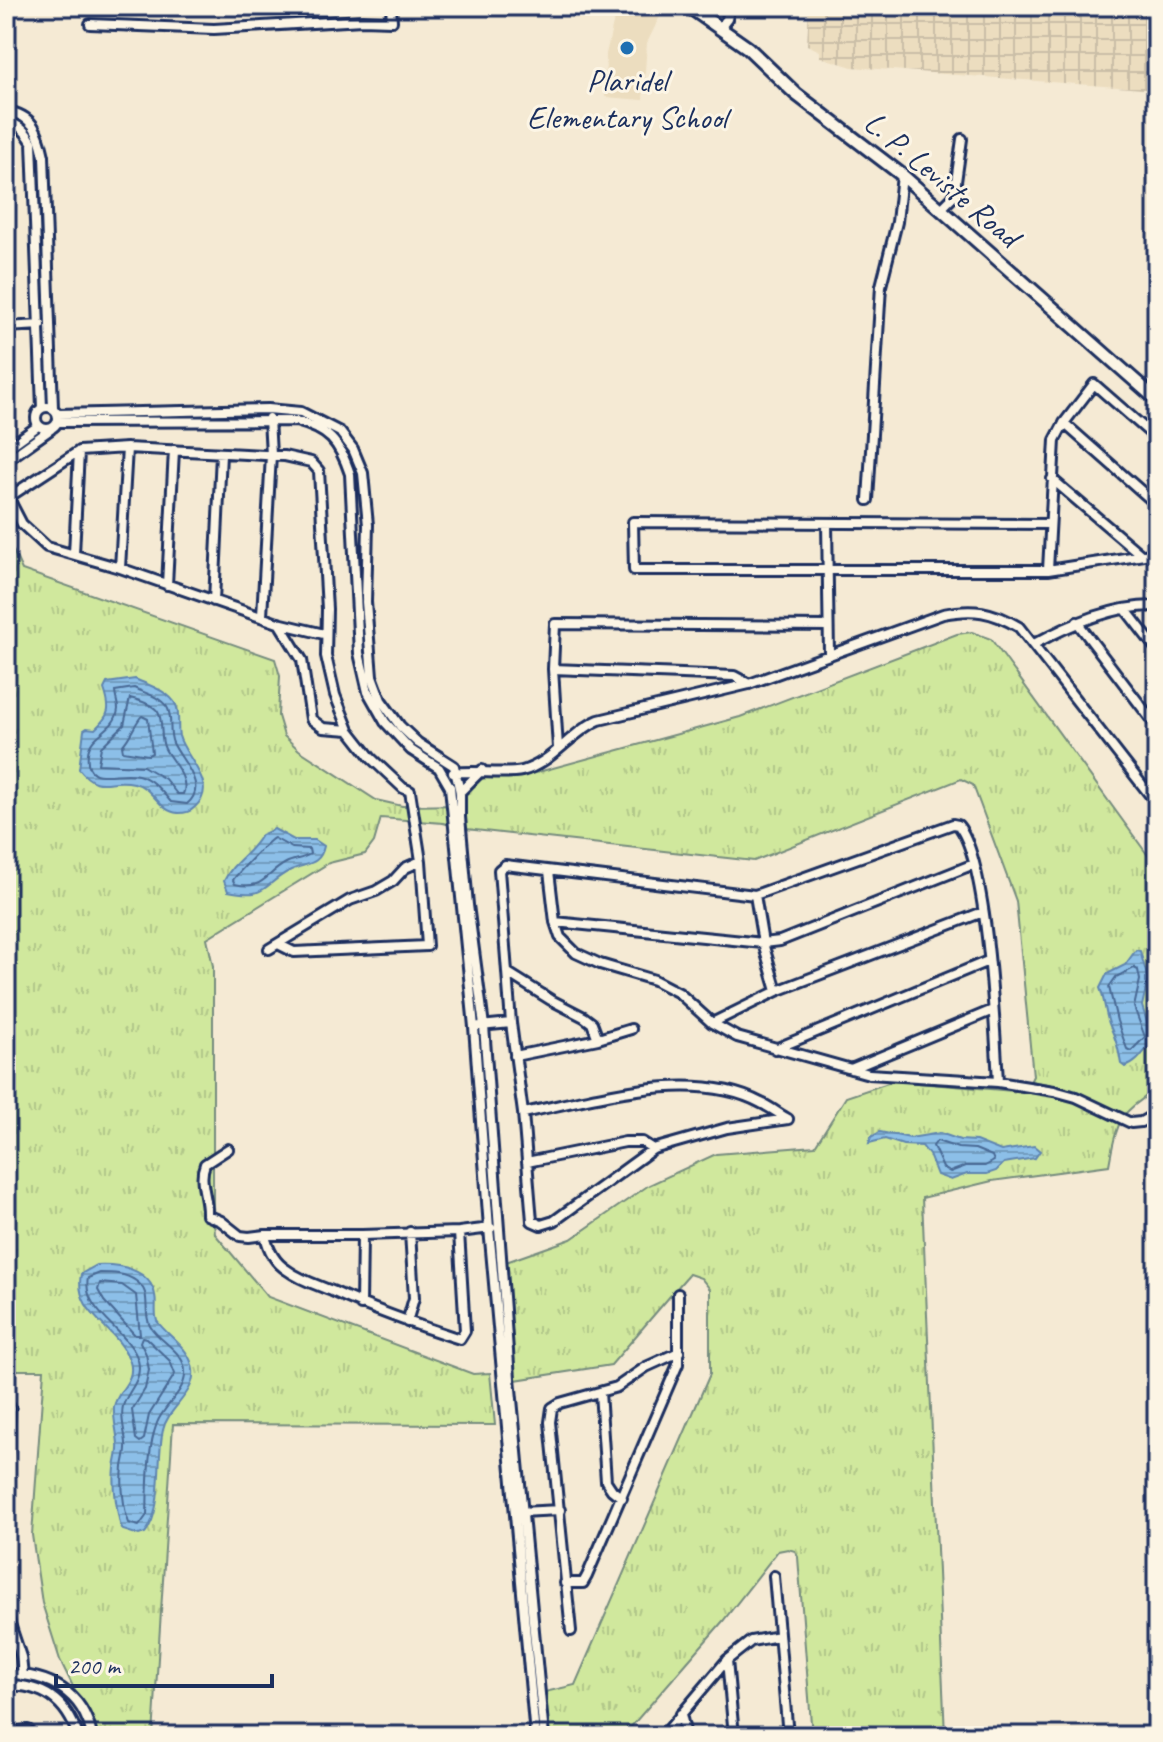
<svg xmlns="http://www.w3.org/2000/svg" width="1163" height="1742" viewBox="0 0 1163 1742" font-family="Caveat,sans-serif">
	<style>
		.built { fill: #ecddbf }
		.industrial { fill: url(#industrial-grid) }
		.grass { fill: url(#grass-tufts); stroke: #768c7e; stroke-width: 2 }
		.water { fill: url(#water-rules); stroke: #5f85b1; stroke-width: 2 }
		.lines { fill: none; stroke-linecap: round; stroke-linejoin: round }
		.shore { stroke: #486995; stroke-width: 2 }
		.street-casing { stroke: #1b2f5e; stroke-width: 14 }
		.secondary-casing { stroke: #1b2f5e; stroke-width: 17 }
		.street { stroke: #fcf5e5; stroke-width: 8 }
		.secondary { stroke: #fcf5e5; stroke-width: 11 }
		.poi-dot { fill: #1f6fb2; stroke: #fcf5e5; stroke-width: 3 }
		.labels { text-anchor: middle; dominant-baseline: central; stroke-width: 6; stroke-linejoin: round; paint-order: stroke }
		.poi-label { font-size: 32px; fill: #1b2f5e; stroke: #fcf5e5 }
		.street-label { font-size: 32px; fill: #1b2f5e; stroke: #fcf5e5 }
	</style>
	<defs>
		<pattern id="industrial-grid" width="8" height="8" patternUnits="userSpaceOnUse" patternTransform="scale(2)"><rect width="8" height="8" fill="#ecddbf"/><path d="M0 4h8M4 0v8" fill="none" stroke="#cabea7"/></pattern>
		<pattern id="grass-tufts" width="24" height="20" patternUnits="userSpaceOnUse" patternTransform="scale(2)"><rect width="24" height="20" fill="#d0e89d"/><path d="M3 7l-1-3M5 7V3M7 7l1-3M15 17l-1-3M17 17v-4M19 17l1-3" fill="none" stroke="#b2c78a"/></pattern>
		<pattern id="water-rules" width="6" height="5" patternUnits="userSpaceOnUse" patternTransform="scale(2)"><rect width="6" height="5" fill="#8cbfe8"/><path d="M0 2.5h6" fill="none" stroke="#729cbf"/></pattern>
	</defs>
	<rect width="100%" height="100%" fill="#f5ead4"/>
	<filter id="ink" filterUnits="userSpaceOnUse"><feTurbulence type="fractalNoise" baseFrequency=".0125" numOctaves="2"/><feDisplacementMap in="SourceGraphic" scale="16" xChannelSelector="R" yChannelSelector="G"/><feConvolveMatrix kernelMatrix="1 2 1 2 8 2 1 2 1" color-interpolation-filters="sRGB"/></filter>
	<g filter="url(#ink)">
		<path class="built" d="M617 6H665L647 43 643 100 605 97 606 54Z"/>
		<path class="industrial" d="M809 6H1157V90L852 67 820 57V51L807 45Z"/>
		<path class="grass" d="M6 541 10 544 22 570 275 659 280 676 278 716 284 736 299 750 376 800 402 806 464 805V794L469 784 484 778 520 777 740 717 957 634 972 632 991 639 1152 861 1157 921V1077C1146 1103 1145 1094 1128 1111 1116 1122 1112 1149 1109 1165L992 1181 922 1198 945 1736H812L798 1557 795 1551 788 1549 778 1551 723 1621 623 1736H547L545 1692 575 1685 710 1374V1289L701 1278 689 1274 611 1365 515 1380 506 1262 571 1239 649 1185 716 1154 815 1146 846 1097 894 1081 1025 1092 1033 1076 1016 901 973 785 961 779 754 861 466 829 443 823 381 818 374 842 365 854 329 863 207 938 213 966V1206L215 1234 268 1297 473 1374 490 1373 495 1425 173 1424 153 1736H92L89 1719 60 1660 42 1603 32 1535 44 1370H6Z"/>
		<path class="water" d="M135 679C148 685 169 691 176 705 180 713 177 727 179 736 185 758 220 785 195 807 190 812 186 813 178 813 159 812 153 787 134 783 108 777 99 794 79 769L84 730 87 728 95 729C110 715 111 709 104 689L107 683Z
			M274 829 294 840H315L324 846C320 866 306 863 291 870 261 885 269 899 228 891L224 881C233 861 251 854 261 835Z
			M1136 950 1140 951 1148 979 1142 1006 1153 1041C1144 1051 1138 1063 1125 1067L1121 1064C1119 1050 1116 1039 1110 1026 1105 1015 1105 1000 1100 988L1107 974 1125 965Z
			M880 1132 910 1138 940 1133 960 1140 976 1141 1001 1151 1034 1146 1040 1151 1035 1158 1004 1163 996 1171 987 1174H967L951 1180 937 1175 929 1155 922 1146 903 1145 885 1139 869 1143 871 1137Z
			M97 1265C119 1264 150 1269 155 1295 157 1304 154 1312 157 1321 169 1338 190 1347 193 1370 196 1394 168 1407 163 1430 156 1460 164 1510 145 1533L139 1535 123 1530 120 1524C116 1506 113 1486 115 1468 116 1460 119 1452 118 1444 117 1431 113 1419 114 1407 117 1390 136 1381 130 1362 119 1327 73 1315 81 1274Z"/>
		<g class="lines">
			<path class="shore" d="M134 688C145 693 159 696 167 707 173 716 168 732 173 743 182 762 209 786 187 804L171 802C162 792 153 779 138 775 117 769 84 789 88 753 90 733 116 731 118 709 118 703 115 697 115 691Z
				M130 698C138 700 153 704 158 712 164 722 159 738 165 749 172 762 190 779 183 794H177L165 779 143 766 98 764 101 747 124 725Z
				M142 716 148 719 152 753 148 755 123 751 122 746C131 737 137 719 142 716Z
				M274 838 292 848 309 849 310 854C303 859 294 859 286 863 265 874 263 891 235 884L233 880C236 875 270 839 274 838Z
				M1134 968 1138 970 1140 980 1134 1007 1145 1037 1131 1051 1127 1049 1117 1021 1109 987 1116 977Z
				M937 1141 958 1148 975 1149 992 1156 994 1161 985 1166H966L950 1172 943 1168 933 1146Z
				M100 1273C112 1273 125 1273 136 1281 153 1293 142 1310 150 1326 160 1343 187 1352 185 1375 184 1393 163 1406 157 1423 147 1450 148 1486 147 1515L139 1526 129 1523C123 1507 121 1485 123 1467 124 1459 127 1452 126 1443 125 1431 120 1418 123 1406 128 1389 143 1381 138 1360 129 1331 81 1311 88 1278Z
				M100 1283 122 1285 136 1295 140 1335H135L104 1301 98 1290Z
				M142 1337 146 1338 170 1361 175 1374 149 1415 144 1439 140 1442 136 1439 132 1410 145 1389 149 1370 146 1354 140 1342Z"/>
			<g class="street-casing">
				<path id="street" d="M90 24 214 29 362 20 392 21 391 6
					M720 28 727 19 730 6
					M6 111C33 115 39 132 44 156L53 408
					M6 121C19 125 25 130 32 142L42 408
					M941 209 954 196 962 139
					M6 298 9 394 6 405
					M6 327 41 325
					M36 418a11 11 0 1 1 22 0a11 11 0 1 1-22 0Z
					M58 414 268 409 301 412 340 432 353 449 363 473 368 525 366 602 372 676 381 700 400 726 418 743 454 766 460 792V817L468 905 484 1026 510 1378 544 1736
					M57 422 296 421C329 430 339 441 350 474L359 653 368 692 385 722 411 750 439 768 450 787 474 1027 489 1228 535 1736
					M1064 423 1157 505
					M6 449 38 426
					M6 461 51 429
					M1052 479 1140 554
					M8 497 22 524 47 547 120 568 278 623 324 634
					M6 499 79 451 127 448 284 456 311 462 319 471 327 609 326 656 335 695 349 730 371 758 403 788 410 791 421 861 427 946 294 952 278 944
					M868 500 881 286 897 222 902 175
					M827 523 829 654
					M1049 524 633 522 634 570H1048L1157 553
					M74 554 79 451
					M120 568 127 448
					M1048 570 1055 440 1064 423 1094 384 1157 439
					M167 585 174 450
					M214 601 221 454
					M1126 610 1157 650
					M262 616 271 455 269 418
					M1077 622 1157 727
					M279 623 302 660 311 719 323 728 349 730
					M1034 644C1071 624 1114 605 1157 606
					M553 669 734 676 749 684
					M558 748 553 669 555 624 828 626
					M453 773C473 770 507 775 522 771 552 763 571 732 599 720L749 684 943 614C973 608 992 611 1019 627L1157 804
					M460 792 482 770
					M549 871 555 922 560 937 576 953 600 964 654 980 679 993 712 1023 737 1037 869 1074 998 1082 1054 1091 1076 1097 1131 1123 1141 1122 1157 1113
					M755 895 763 943 777 991
					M555 922 763 943 780 941 974 864
					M269 949 350 900 376 891 393 881 405 868 421 861
					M508 973 551 1000 584 1017 592 1023 598 1039
					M712 1023 777 991 983 912
					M480 1026 511 1023
					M775 1049 988 961
					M515 1056 598 1039 631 1029
					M851 1069 993 1010
					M523 1113C593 1099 694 1067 761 1103 770 1107 779 1114 788 1119
					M788 1119 727 1128 653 1149 554 1221 541 1225 532 1221 523 1113 511 1023 499 870 505 865 755 895 953 824 958 825C988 860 995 1030 998 1082
					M228 1149 205 1164C198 1181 208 1197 207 1215L221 1221 240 1236 249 1237 265 1235H362L459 1232 491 1228
					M527 1162 625 1142H642L653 1149
					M265 1235C268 1249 274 1262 287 1270 300 1280 317 1285 332 1291 374 1310 416 1325 460 1339L465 1331 459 1232
					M361 1305 362 1235
					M407 1322 414 1298 410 1232
					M600 1392 606 1481 612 1490 622 1498
					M6 1471 10 1407
					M520 1512 560 1510
					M774 1576 788 1736
					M565 1583H583L587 1576 678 1364V1294
					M6 1612 21 1657 23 1676
					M571 1631 550 1422 552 1408 560 1403 617 1387 646 1367 679 1352
					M727 1660 734 1736
					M6 1674C48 1674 83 1691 92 1736
					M6 1685C43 1685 66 1700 78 1736
					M681 1714 686 1736
					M6 1732 28 1730
					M663 1736 727 1660 751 1641 779 1636"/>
			</g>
			<g class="secondary-casing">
				<path id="secondary" d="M688 6 748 48 796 94 902 175 1157 400"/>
			</g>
			<use href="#street" class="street"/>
			<use href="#secondary" class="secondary"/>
		</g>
	</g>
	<circle class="poi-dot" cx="627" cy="48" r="8"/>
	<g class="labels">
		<g class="poi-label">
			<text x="627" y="80">Plaridel<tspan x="627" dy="37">Elementary School</tspan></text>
		</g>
		<g class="street-label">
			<text transform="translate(942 179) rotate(40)">L. P. Leviste Road</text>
		</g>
	</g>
	<rect width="1163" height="1742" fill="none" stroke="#fcf5e5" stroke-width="32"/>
	<rect x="16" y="16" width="1131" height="1710" fill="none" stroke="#1b2f5e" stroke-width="3" filter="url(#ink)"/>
	<path d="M56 1674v12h216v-12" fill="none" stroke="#1b2f5e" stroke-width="4"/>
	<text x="68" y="1674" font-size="24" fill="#1b2f5e" stroke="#fcf5e5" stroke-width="6" paint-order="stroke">200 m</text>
</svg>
